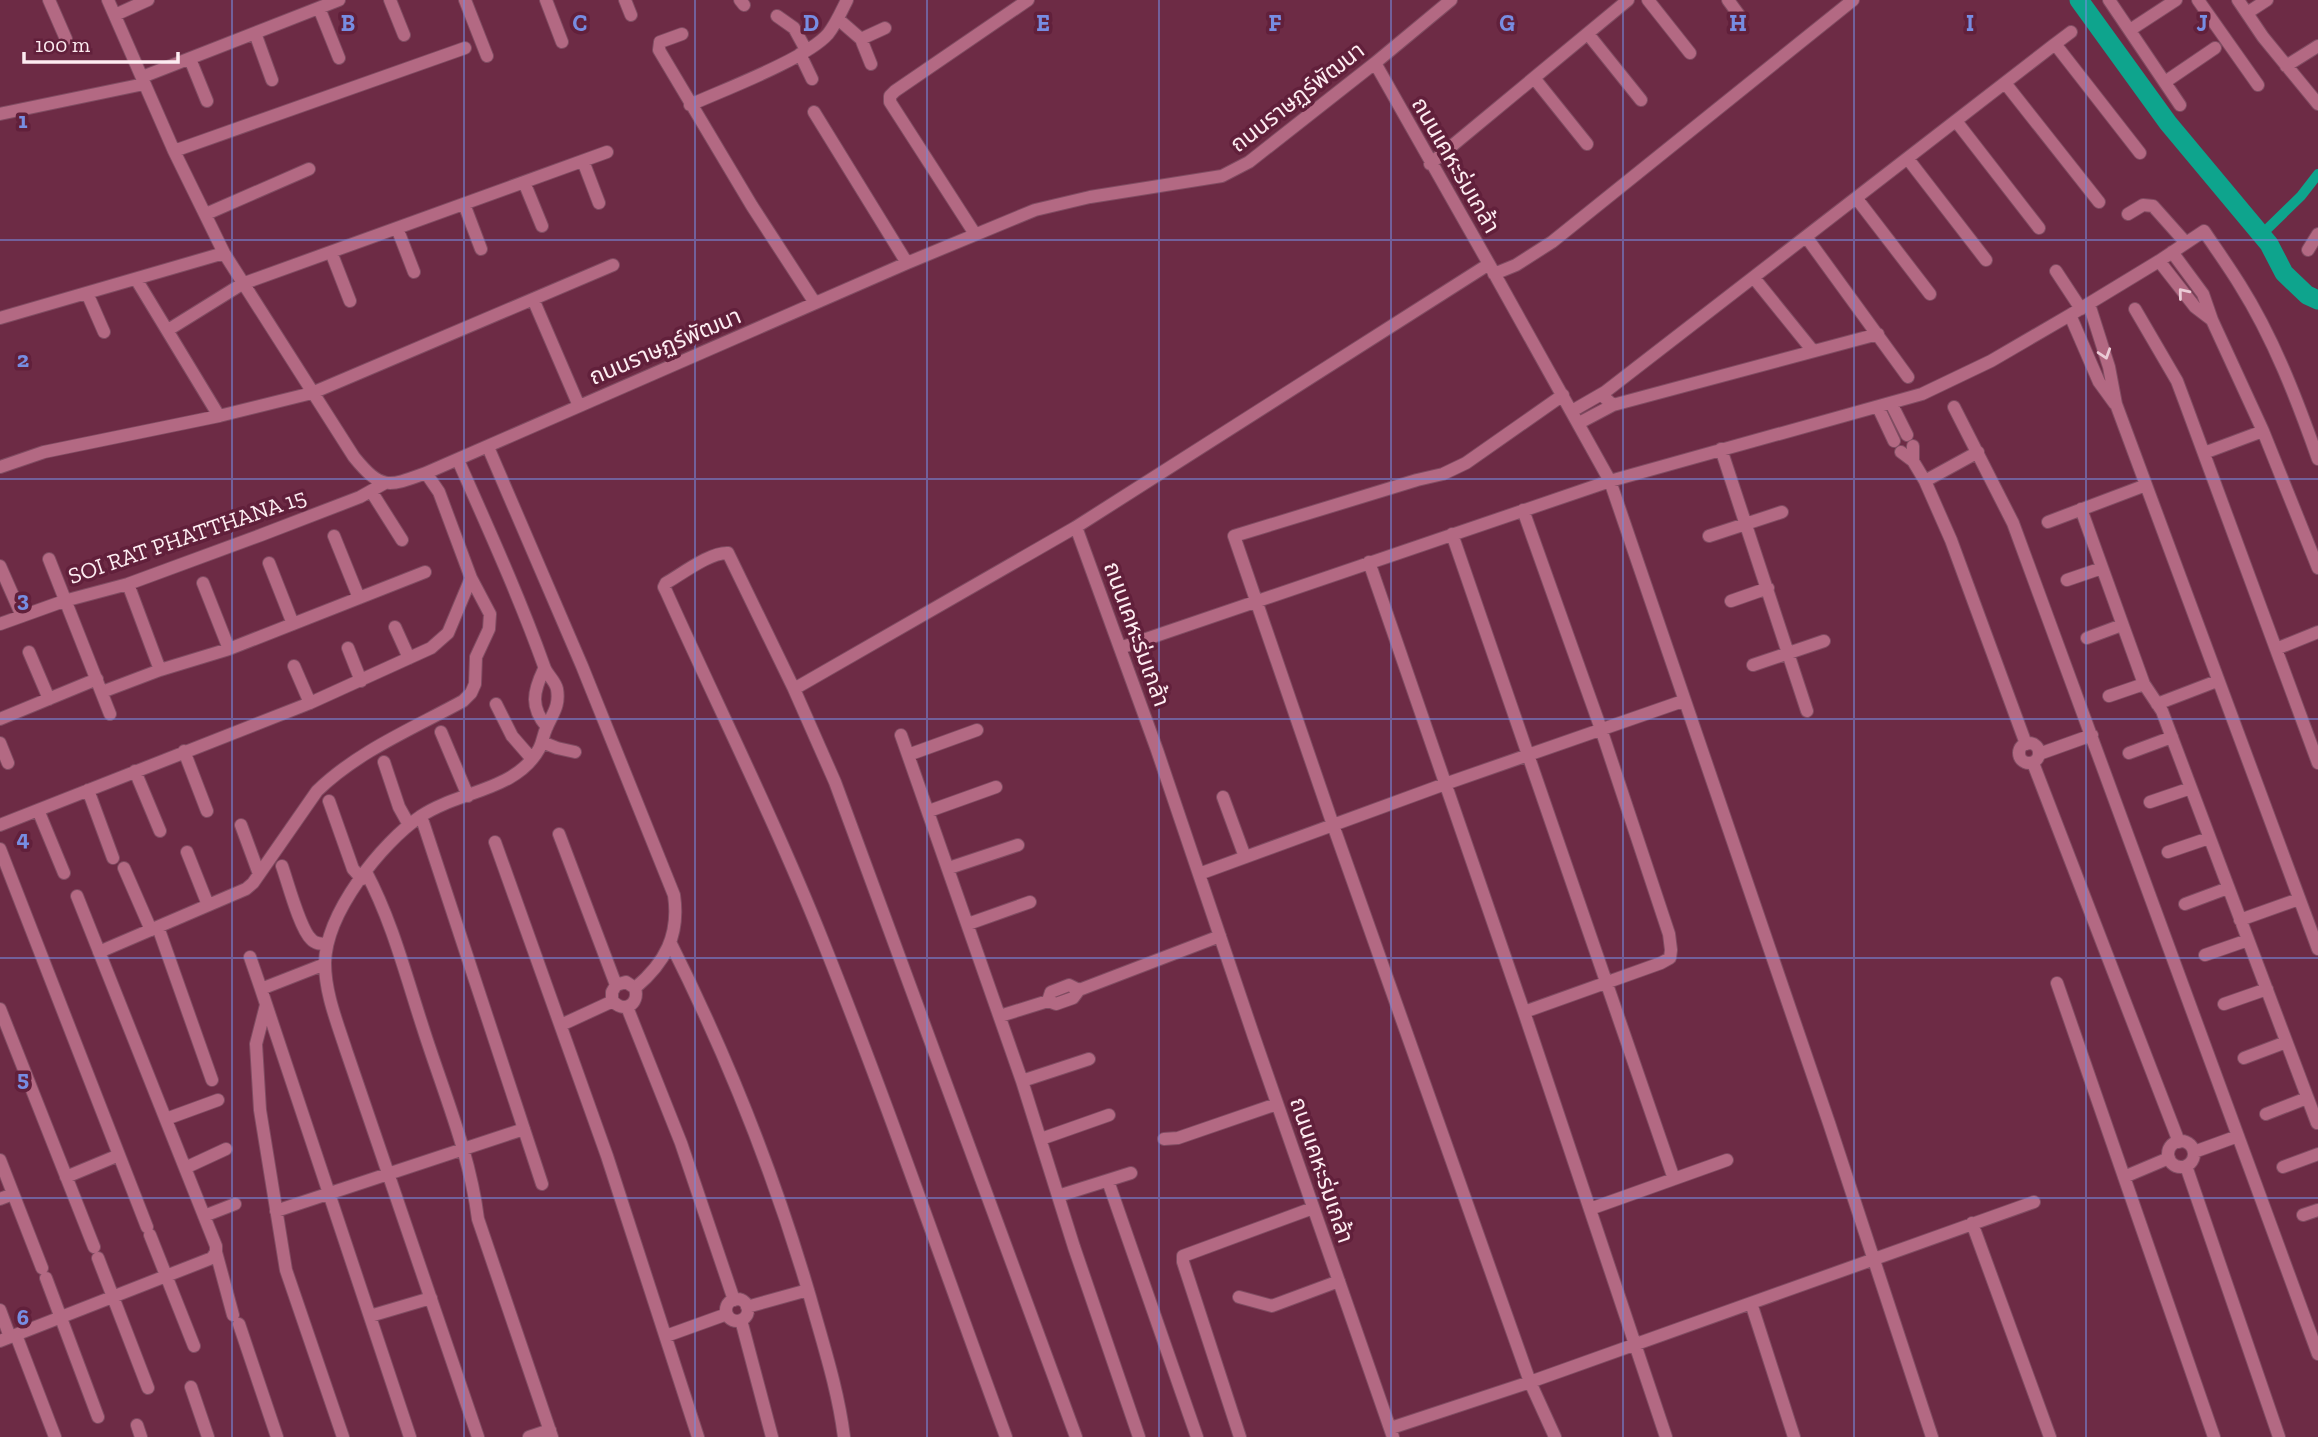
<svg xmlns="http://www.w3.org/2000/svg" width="2318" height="1437" viewBox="0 0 2318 1437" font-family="'Zilla Slab','Noto Sans Thai',serif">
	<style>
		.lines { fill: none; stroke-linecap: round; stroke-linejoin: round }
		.canal { stroke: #0ea48d; stroke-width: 10 }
		.river { stroke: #0ea48d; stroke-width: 19 }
		.minor-casing { stroke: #804c62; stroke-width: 14 }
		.minor { stroke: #b36983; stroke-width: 12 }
		.oneway { stroke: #eacbd6 }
		.grid { fill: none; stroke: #778de2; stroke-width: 2; stroke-opacity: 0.55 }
		.labels { text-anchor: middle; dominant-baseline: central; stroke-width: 7; stroke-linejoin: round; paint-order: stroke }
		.street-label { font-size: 23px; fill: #fdecf1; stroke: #61203b }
		.grid-label { font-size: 23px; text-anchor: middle; font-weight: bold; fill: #778de2; stroke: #61203b; stroke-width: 7; stroke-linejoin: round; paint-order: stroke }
	</style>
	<rect width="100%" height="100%" fill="#6d2b45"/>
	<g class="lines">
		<path class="canal" d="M2260 236 2301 196 2318 174"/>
		<path class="river" d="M2079 0 2168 123 2269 244 2284 273 2307 295 2318 300"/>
		<g class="minor-casing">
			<path id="minor" d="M49 0 66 39
				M108 0 174 151 224 253 354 457C381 490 388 487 426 473L907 263 1035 210 1090 197 1222 176 1249 162 1375 63 1451 0
				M390 0 404 35
				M465 0 487 56
				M546 0 562 42
				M625 0 631 15
				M740 0 744 5
				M1648 0 1690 53
				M1728 0 1739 15
				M2109 0 2180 105
				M2198 0 2258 85
				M2238 0 2263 37 2318 104
				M319 8 339 58
				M2247 13 2267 0
				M115 15 148 0
				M777 16 794 28 806 50
				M838 19 861 39 885 28
				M2130 30 2176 0
				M255 33 272 80
				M682 34 660 42 659 50 752 206 815 303
				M1588 34 1641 100
				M861 39 871 64
				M2055 44 2071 32
				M800 54 812 79
				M190 59 207 101
				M1375 63 1489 264 1076 527 1157 750 1254 1037 1393 1437
				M2286 66 2318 46
				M142 77 339 0
				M1534 78 1587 144
				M2165 82 2215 48
				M2005 83 2099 202
				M690 105C723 90 806 59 828 34 836 24 841 12 847 0
				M814 112 907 263
				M0 114 144 84
				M1956 121 2039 228
				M174 151 465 48
				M1908 159 1986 260
				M583 161 599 203
				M1430 164 1628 0
				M524 182 542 226
				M1857 199 1930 294
				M464 204 481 249
				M206 214 309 169
				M2128 214 2143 205 2153 206 2186 243
				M397 228 414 272
				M975 234 890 102V96L895 91 1028 0
				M1807 238 1908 377
				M2308 250 2318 234
				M331 252 350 301
				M2172 252 2203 294 2212 320 2263 431 2318 568
				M2159 261 2195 307 2212 320
				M1489 264 1610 481 1829 1123 1932 1437
				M2056 271 2081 309
				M1494 274 1516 265 1552 242 1853 0
				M1754 278 1813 351
				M136 279 219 416
				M87 293 104 332
				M533 299 579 406
				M2089 304 2109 367 2116 404 2318 949
				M2135 309 2177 381 2186 405 2318 763
				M2070 315 2099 382 2115 404
				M0 318 224 253
				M168 330 242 284 607 152
				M1878 334 1613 405 1605 398V392L2055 44 2140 153
				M1891 403 1907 435
				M1878 407 1894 441
				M1954 407 2013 523 2318 1354
				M1572 411 1605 392
				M1579 423 1613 405
				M488 447 582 666 674 895C680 935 665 963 635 988
				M1721 449 1807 711
				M1901 452 1913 461 1925 481 1951 540 2026 744
				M2204 453 2263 431
				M458 460C488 528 519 596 544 666 546 674 555 680 557 689 560 707 552 714 546 729 543 735 543 742 539 749 516 791 458 791 421 816 381 843 326 913 325 963 325 993 337 1022 346 1050L478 1437
				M1913 461V446
				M0 467 44 452 219 416 312 393 613 265
				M1925 481 1978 452
				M371 491 402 540
				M2081 509 2144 684 2162 711 2317 1123
				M1523 510 1601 729 1669 934 1671 950 1670 958 1661 963 1524 1012
				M2048 522 2146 485
				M1076 527 794 689 835 782 1076 1437
				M1452 534 1674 1179
				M334 536 359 598
				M1709 536 1782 512
				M49 559 110 714
				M1369 562 1524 1012 1666 1437
				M269 563 293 624
				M0 566 22 616
				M2067 580 2102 568
				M203 583 229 649
				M128 584 160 670
				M1731 601 1768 588
				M0 624 64 601 128 584 261 535 360 497 385 483
				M395 627 409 658
				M2087 638 2122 625
				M348 648 361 681
				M1120 648 1610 481 1922 394 1991 361 2070 315 2159 261 2204 231C2216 249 2229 267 2240 285 2274 339 2297 400 2318 459
				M2276 649 2318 632
				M29 652 49 699
				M1753 665 1824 641
				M294 666 310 703
				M544 669C533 692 530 707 547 727
				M794 689 728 553C710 552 682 574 666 583L664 587 666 591C718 707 775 821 822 939 888 1104 945 1271 1006 1437
				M102 692 160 670 229 649 425 572
				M2109 696 2144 684
				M496 704 512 736 532 759
				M2157 704 2217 681
				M0 719 97 679
				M441 732 468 796
				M901 735 1022 1081 1074 1247 1139 1437
				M542 742 557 748 575 752
				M2019 753a10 10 0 1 1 20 0a10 10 0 1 1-20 0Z
				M0 743 8 763
				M184 751 207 811
				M2129 753 2172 737
				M2039 754 2092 735
				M908 755 977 730
				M384 762 399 807 409 825
				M2033 763 2179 1142
				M135 771 160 831
				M88 790 113 858
				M1223 797 1245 857
				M329 801 353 869 362 879
				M2150 802 2191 788
				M38 810 64 873
				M929 811 996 787
				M421 816 542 1184
				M0 825 310 703 431 648 448 633 471 578
				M241 825 259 874
				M559 834 616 985 612 992V1000C623 1014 640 1005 635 988L626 982 616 985
				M495 842 607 1156 698 1437
				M0 849 147 1227
				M187 852 208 905
				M2168 852 2209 838
				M282 866C288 883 300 929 311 939 315 944 321 944 327 944
				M124 868 151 930
				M949 868 1018 845
				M366 872C392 921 406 976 423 1028 443 1091 470 1154 478 1219L552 1437
				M1199 874 1445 784 1683 701
				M2185 904 2228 888
				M2240 920 2299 899
				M968 924 1030 902
				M158 927 212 1080
				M671 944C727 1056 775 1177 810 1297 823 1344 838 1389 844 1437
				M99 952 246 889 253 883 317 791C358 751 414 728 463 701L471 693 475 684 476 657 489 629 490 614 471 578 439 492 426 473
				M2205 955 2248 940
				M250 957 261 989
				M325 964 261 989 410 1437
				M2057 983 2214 1437
				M1048 1001 1051 992 1069 985 1079 990
				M2224 1004 2267 989
				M266 1005 256 1044 260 1110 286 1270 343 1437
				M627 1007 681 1143 734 1300
				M0 1009 94 1247
				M1000 1016 1048 1001 1056 1004 1073 998 1079 990 1220 936
				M561 1025 613 1001
				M2244 1058 2286 1042
				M1022 1081 1089 1059
				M2266 1114 2307 1098
				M166 1119 218 1100
				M1041 1139 1109 1115
				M1164 1139 1178 1138 1277 1104
				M2168 1154a13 13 0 1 1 26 0a13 13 0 1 1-26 0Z
				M2194 1152 2238 1136
				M0 1160 42 1268
				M2186 1166 2279 1437
				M2283 1167 2318 1154
				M185 1168 226 1149
				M66 1177 119 1155
				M2124 1177 2169 1158
				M1108 1181 1197 1437
				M1058 1196 1131 1173
				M0 1199 13 1194
				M1590 1209 1727 1160
				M276 1211 524 1129
				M2303 1215 2318 1210
				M204 1216 235 1204
				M1972 1223 2050 1437
				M150 1235 194 1346
				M216 1252 233 1315
				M98 1258 148 1388
				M46 1278 98 1417
				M1239 1297 1272 1306 1339 1281
				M726 1310a11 11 0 1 1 22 0a11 11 0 1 1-22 0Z
				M1751 1303 1794 1437
				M747 1307 808 1290
				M0 1310 10 1337
				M370 1316 431 1298
				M741 1320 772 1437
				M239 1324 277 1437
				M16 1335 55 1437
				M666 1336 727 1314
				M0 1341 212 1258 216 1252V1246L77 896
				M191 1387 208 1437
				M137 1425 141 1437
				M1391 1428 1530 1382 2034 1202
				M529 1437 550 1430
				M1240 1437 1183 1262V1256L1313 1208
				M1555 1437 1530 1382 1333 825 1234 536 1417 480 1443 474 1466 463 1563 395"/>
		</g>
		<use href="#minor" class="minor"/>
	</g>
	<defs><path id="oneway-chevron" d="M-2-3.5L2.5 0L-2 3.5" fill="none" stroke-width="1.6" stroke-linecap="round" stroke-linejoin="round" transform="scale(1.75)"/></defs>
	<g class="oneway">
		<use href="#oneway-chevron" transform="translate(2183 293) rotate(-129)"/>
		<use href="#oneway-chevron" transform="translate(2105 354) rotate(72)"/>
	</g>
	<path class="grid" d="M232 0V1437M464 0V1437M695 0V1437M927 0V1437M1159 0V1437M1391 0V1437M1623 0V1437M1854 0V1437M2086 0V1437M0 240H2318M0 479H2318M0 719H2318M0 958H2318M0 1198H2318"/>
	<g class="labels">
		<g class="street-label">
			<text transform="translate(1297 97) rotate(-38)">ถนนราษฏร์พัฒนา</text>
			<text transform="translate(1456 165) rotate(60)">ถนนเคหะร่มเกล้า</text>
			<text transform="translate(665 346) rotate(-23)">ถนนราษฏร์พัฒนา</text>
			<text transform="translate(187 536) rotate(-19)">SOI RAT PHATTHANA 15</text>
			<text transform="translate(1137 634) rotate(70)">ถนนเคหะร่มเกล้า</text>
			<text transform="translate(1322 1170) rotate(71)">ถนนเคหะร่มเกล้า</text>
		</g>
	</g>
	<g class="grid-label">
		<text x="348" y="31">B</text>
		<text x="580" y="31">C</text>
		<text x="811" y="31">D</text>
		<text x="1043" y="31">E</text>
		<text x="1275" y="31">F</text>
		<text x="1507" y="31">G</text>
		<text x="1738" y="31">H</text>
		<text x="1970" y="31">I</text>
		<text x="2202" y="31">J</text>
		<text x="23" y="128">1</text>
		<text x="23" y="367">2</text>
		<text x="23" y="607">3</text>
		<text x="23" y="846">4</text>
		<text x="23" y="1086">5</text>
		<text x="23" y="1325">6</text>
	</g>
	<path d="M24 52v10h154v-10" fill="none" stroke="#fdecf1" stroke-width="3.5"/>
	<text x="35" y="52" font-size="21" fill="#fdecf1" stroke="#61203b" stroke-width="5" paint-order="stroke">100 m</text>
</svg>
